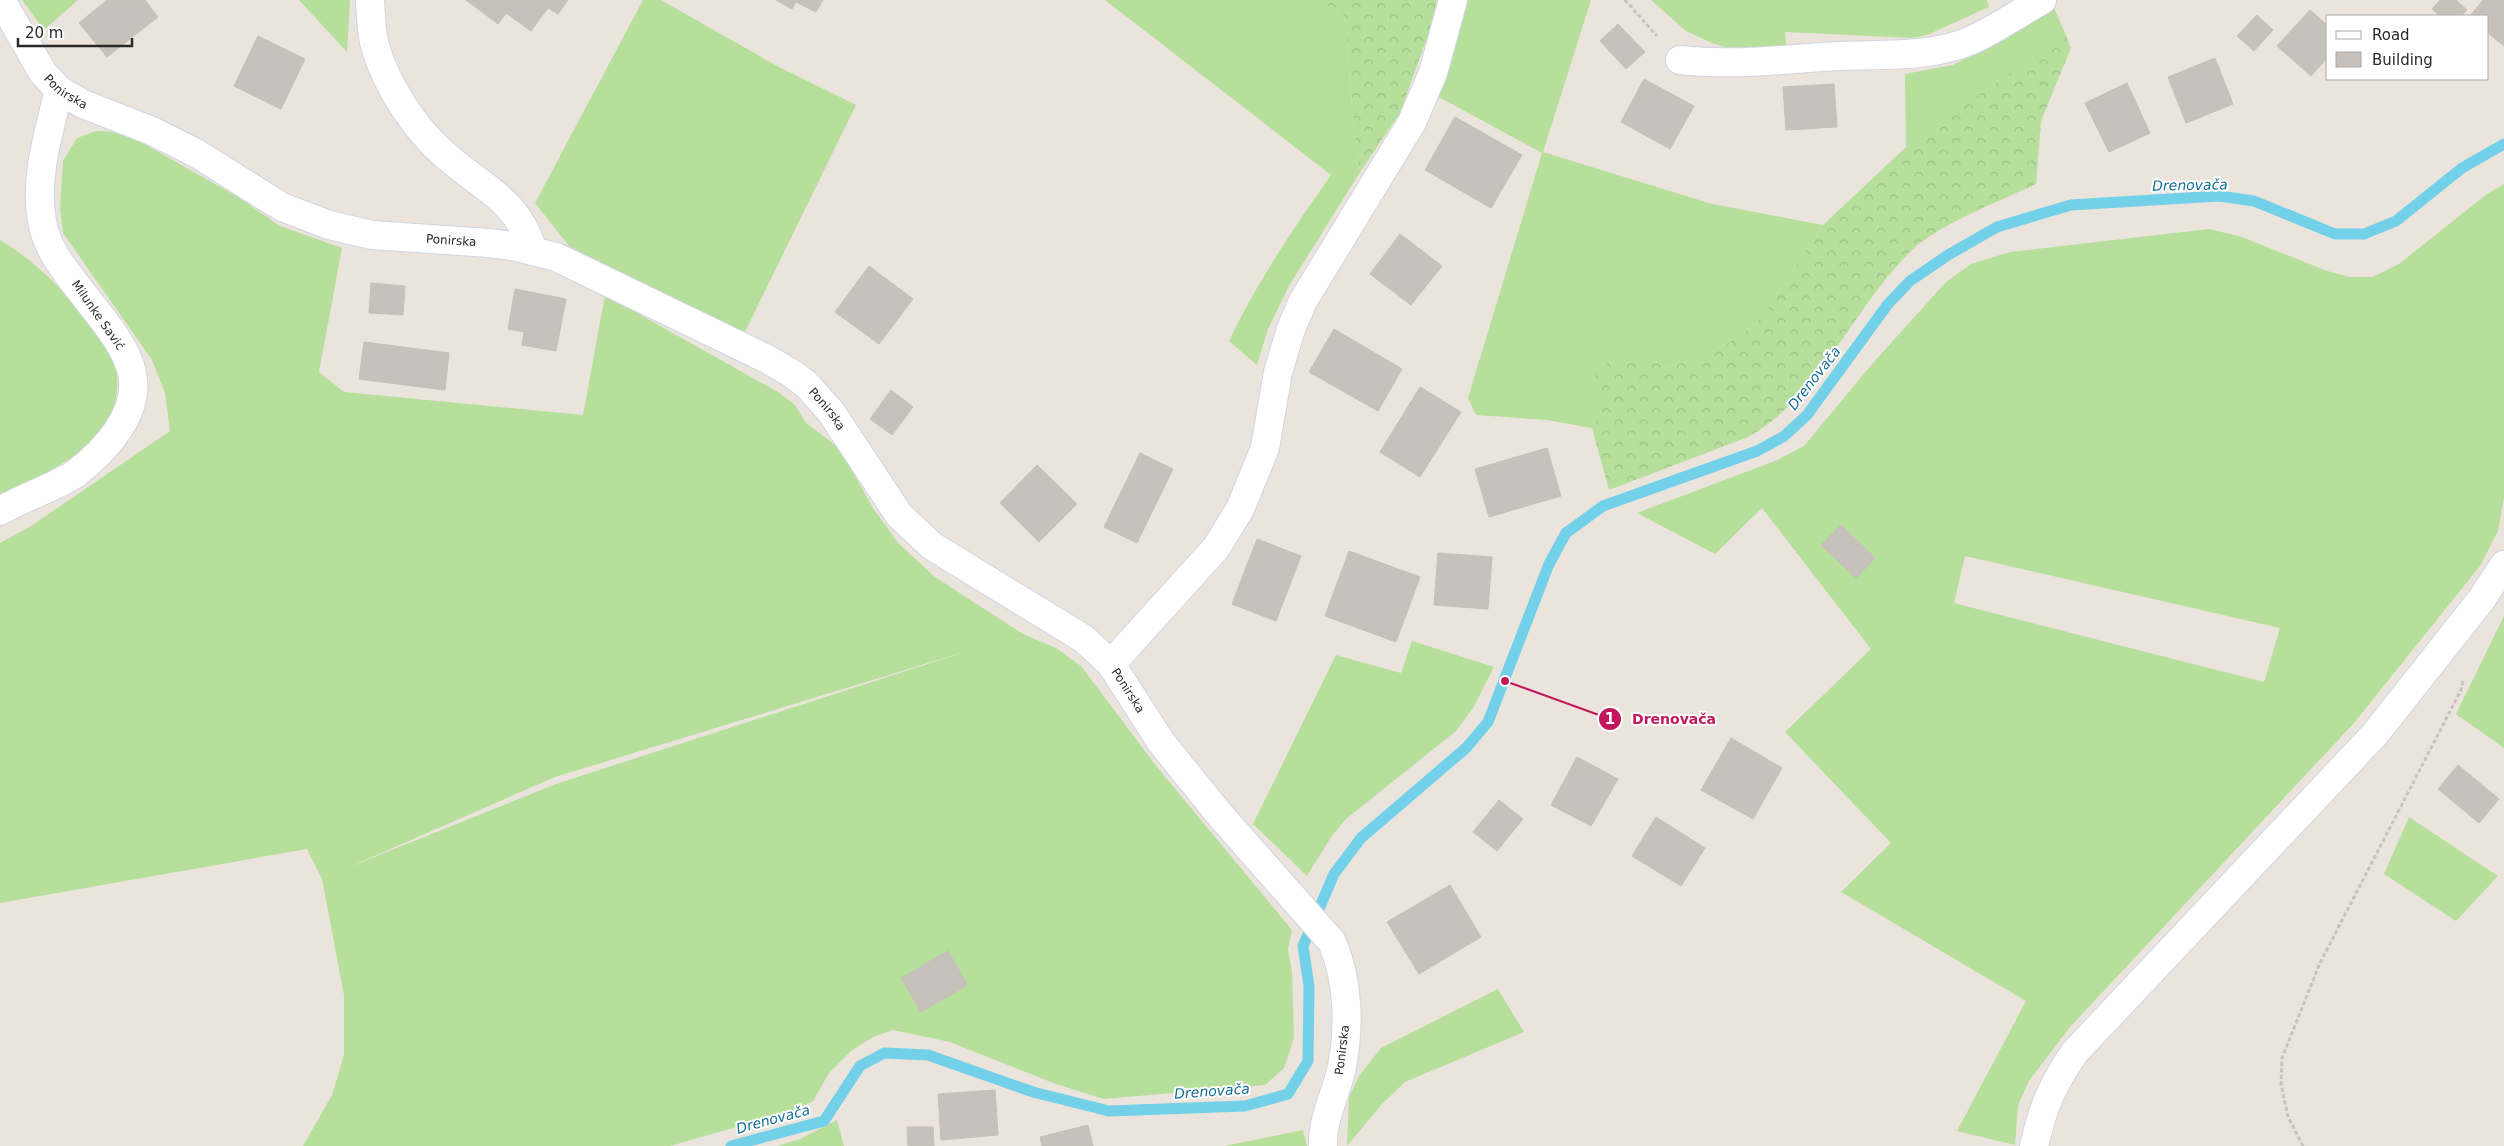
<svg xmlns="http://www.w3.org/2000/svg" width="2504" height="1146" viewBox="0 0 2504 1146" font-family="'DejaVu Sans',sans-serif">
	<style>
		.grass { fill: #b6df9b; fill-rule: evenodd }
		.forest { fill: url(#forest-crowns) }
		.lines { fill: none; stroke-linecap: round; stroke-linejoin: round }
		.stream { stroke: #73d0e9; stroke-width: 11 }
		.building { fill: #c6c1bb; stroke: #c6bfb6 }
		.minor-casing { stroke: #d1d5e2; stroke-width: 30 }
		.path { stroke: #c3c3c3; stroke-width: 3; stroke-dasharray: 4 2.5; stroke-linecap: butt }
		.minor { stroke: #fff; stroke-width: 28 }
		.labels { text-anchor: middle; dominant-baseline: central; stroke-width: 4; stroke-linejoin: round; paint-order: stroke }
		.street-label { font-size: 12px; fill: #292929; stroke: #fff }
		.water-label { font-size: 14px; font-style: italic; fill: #136e93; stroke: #fff }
		.leader { fill: none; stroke: #c2185b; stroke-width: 2 }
		.callout-dot { fill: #c2185b; stroke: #fff; stroke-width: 2 }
		.mark-label { font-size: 15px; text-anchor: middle; font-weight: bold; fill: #fff }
		.callout-label { font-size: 14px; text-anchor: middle; font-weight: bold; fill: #c2185b; stroke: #fff; stroke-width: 4; stroke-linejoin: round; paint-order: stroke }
	</style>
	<defs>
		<pattern id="forest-crowns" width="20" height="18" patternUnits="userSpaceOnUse" patternTransform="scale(1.25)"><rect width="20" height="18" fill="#b6df9b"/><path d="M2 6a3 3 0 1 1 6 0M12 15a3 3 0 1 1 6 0" fill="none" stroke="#9cbf86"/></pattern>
	</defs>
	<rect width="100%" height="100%" fill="#ebe4dc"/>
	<path class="grass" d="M22 0H78L44 30Z
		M299 0H350L347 52Z
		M643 0H661L777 66 856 105 743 336 569 246 535 203Z
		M1105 0H1317L1345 16 1352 108 1360 172 1289 286 1268 329 1257 365 1229 341C1257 282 1293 229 1331 175Z
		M1466 0H1591L1543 152 1712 204 1823 225 1762 318 1740 336 1703 357 1668 367 1645 358 1594 378 1601 415 1592 428 1547 420 1476 415 1468 398 1542 153 1437 96Z
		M1651 0H1987L1989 7 1927 35 1912 38 1785 32 1786 48 1743 53 1712 43 1686 31Z
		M2053 6 2065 33 1906 147 1905 74 1953 65 1977 53Z
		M96 131 123 132 238 197 280 226 342 248 319 372 344 392 583 415 605 295 778 392 795 405 806 423 839 448 873 508 898 543 935 577 1023 634 1056 648 1081 666 1157 767 1292 930 1288 949 1292 972 1294 1038 1284 1068 1265 1085 1104 1099 1056 1084 950 1042 893 1030 873 1037 851 1051 829 1073 813 1101 792 1111 670 1146H303L332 1095 344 1055V995L322 879 307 849 0 903V543L31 526 170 431 165 393 152 360 63 233 60 208 63 161 77 138ZM974 649 556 784 347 868 555 777Z
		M2504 184V497L2498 531 2480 566 2354 723 2070 1027 2029 1081 2018 1105 2015 1145 1957 1131 2026 1001 1841 892 1891 843 1785 732 1871 649 1762 508 1715 554 1637 513 1775 461 1804 446 1873 363 1946 282 1971 264 2010 252 2209 229 2242 237 2327 271 2350 277H2373L2399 264 2487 194ZM1965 556 2280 628 2264 682 1954 603Z
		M0 240C39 263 68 295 95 331 101 338 110 347 113 355 121 379 118 407 104 428 84 458 32 479 0 495Z
		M2504 616V748L2456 714Z
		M1412 641 1494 667 1473 708 1456 731 1346 819 1331 837 1307 876 1253 824 1336 655 1401 673Z
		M2409 817 2498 876 2456 921 2384 874Z
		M1498 989 1524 1032 1405 1082 1383 1103 1347 1146 1349 1097 1359 1076 1381 1048Z
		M837 1120 844 1146H777L800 1139Z
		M1303 1130 1307 1146H1225Z"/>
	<path class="forest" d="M1317 0H1437L1429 32 1400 113 1360 172 1352 108 1345 16Z
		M2065 33 2071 48 2041 121 2036 184C2000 201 1939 224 1912 250 1854 306 1818 399 1748 437L1609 490 1592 428 1601 414 1593 378 1616 355 1645 358 1668 367 1703 357 1740 336 1762 318 1823 225 1906 147Z"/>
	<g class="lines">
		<path class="stream" d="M731 1146 824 1121 860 1066 884 1053 928 1055 1033 1092 1109 1111 1245 1106 1288 1094 1308 1061 1309 986 1303 946 1334 874 1361 838 1466 748 1488 722 1549 564 1566 533 1603 506 1757 451 1783 437 1807 415 1888 304 1910 281 1948 255 1997 227 2071 205 2219 196 2254 201 2335 234H2364L2396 221 2462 168 2504 144"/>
	</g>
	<path class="building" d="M107 0H145L158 17 107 57 79 23Z
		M466 0H568L558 14 548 8 531 31 506 13 498 24Z
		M776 0H823L816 12 796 2 792 9Z
		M2440 0H2456L2467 10 2461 16H2440L2432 9Z
		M2483 0H2504V46L2488 33V16H2470Z
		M2310 10 2328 26V57L2311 76 2277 46Z
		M2257 15 2273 30 2254 51 2237 36Z
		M1618 24 1645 52 1626 69 1600 41Z
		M258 36 305 59 281 109 234 86Z
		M2215 58 2233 104 2186 123 2168 77Z
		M1644 79 1694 106 1670 149 1621 122Z
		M2127 83 2150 133 2109 152 2085 103Z
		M1834 84 1837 127 1786 130 1783 87Z
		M1455 117 1522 155 1491 208 1425 170Z
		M1400 234 1442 266 1411 305 1370 274Z
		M869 266 913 299 879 344 835 312Z
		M371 283 405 286 403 315 369 313Z
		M515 289 566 299 556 351 522 345 524 332 508 329Z
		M1334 329 1402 369 1378 411 1309 372Z
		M364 342 449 353 445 390 359 379Z
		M1420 387 1461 412 1420 477 1380 452Z
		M891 390 913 407 892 435 870 419Z
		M1547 448 1561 496 1489 517 1475 469Z
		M1140 453 1173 469 1137 543 1104 527Z
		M1037 465 1077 504 1039 542 1000 503Z
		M1841 525 1875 558 1856 578 1821 545Z
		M1257 539 1301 556 1276 621 1232 604Z
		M1349 551 1420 577 1396 642 1325 616Z
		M1438 553 1492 557 1488 609 1434 605Z
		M1731 738 1782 768 1753 819 1701 790Z
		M1577 757 1618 779 1591 826 1551 805Z
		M2458 765 2499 799 2479 823 2438 789Z
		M1499 800 1523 819 1497 851 1473 832Z
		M1656 817 1705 848 1681 886 1632 856Z
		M1450 885 1481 937 1419 974 1387 922Z
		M948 951 967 985 921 1012 901 978Z
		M995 1090 998 1135 941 1140 938 1094Z
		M1088 1125 1093 1146H1042L1040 1137Z
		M907 1127H933L934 1146H908Z"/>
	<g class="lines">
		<g class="minor-casing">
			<g id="minor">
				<path id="s1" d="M1 0 43 73 59 90 83 104 152 131 196 153 282 207 329 225 372 235 489 243 513 246 556 257 769 360 791 373 807 385 831 412 899 515 932 546 1084 639 1111 664 1161 742 1220 815 1332 942C1349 981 1350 1030 1341 1071 1335 1096 1322 1120 1323 1146"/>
				<path d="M370 0C371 15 371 32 375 46 386 85 414 128 445 155 482 188 518 199 533 251"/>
				<path d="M1680 60C1736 66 1784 59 1840 56 1883 54 1932 58 1972 40 1996 29 2019 13 2042 0"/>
				<path d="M0 511C22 498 55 487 75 474 104 452 141 413 132 373 126 346 104 321 87 299 69 275 47 252 42 221 34 178 49 132 59 90"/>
				<path d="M1111 664 1216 548 1240 509 1265 448 1278 372 1291 329 1303 301 1412 122 1433 73 1453 0"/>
				<path d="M2034 1146C2043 1107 2052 1085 2075 1052L2375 734 2481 600 2504 565"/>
			</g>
		</g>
		<path class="path" d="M1625 0 1657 36
			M2303 1146 2288 1117 2281 1084 2282 1058 2320 963 2461 690 2463 680"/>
		<use href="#minor" class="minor"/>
	</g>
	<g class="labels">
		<g class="street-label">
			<text stroke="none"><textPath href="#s1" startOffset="114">Ponirska</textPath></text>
			<text stroke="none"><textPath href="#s1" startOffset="534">Ponirska</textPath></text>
			<text transform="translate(98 315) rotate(55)">Milunke Savić</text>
			<text stroke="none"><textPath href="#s1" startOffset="954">Ponirska</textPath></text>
			<text stroke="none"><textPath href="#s1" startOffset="1374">Ponirska</textPath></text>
			<text transform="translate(1342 1050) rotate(-83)">Ponirska</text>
		</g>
		<g class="water-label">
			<text transform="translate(2190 185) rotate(-1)">Drenovača</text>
			<text transform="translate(1814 378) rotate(-52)">Drenovača</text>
			<text transform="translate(1212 1091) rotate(-4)">Drenovača</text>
			<text transform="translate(773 1119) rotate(-15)">Drenovača</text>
		</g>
	</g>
	<path class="leader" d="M1505 681L1610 719"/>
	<g class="callout-dot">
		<circle cx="1505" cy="681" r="5"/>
		<circle cx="1610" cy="719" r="12"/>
	</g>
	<g class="mark-label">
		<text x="1610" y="724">1</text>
	</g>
	<g class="callout-label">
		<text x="1674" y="724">Drenovača</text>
	</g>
	<rect x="2326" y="15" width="162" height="65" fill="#ffffff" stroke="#a9a9a9"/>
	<rect x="2336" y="31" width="25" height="8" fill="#ffffff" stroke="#a9a9a9"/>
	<text x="2372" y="40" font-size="15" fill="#292929">Road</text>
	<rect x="2336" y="52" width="25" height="15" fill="#c6c1bb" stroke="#a9a9a9"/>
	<text x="2372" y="65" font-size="15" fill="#292929">Building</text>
	<path d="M18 38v8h114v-8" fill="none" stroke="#292929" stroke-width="2.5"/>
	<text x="25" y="38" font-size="15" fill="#292929" stroke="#ffffff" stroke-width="4" paint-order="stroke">20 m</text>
</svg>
